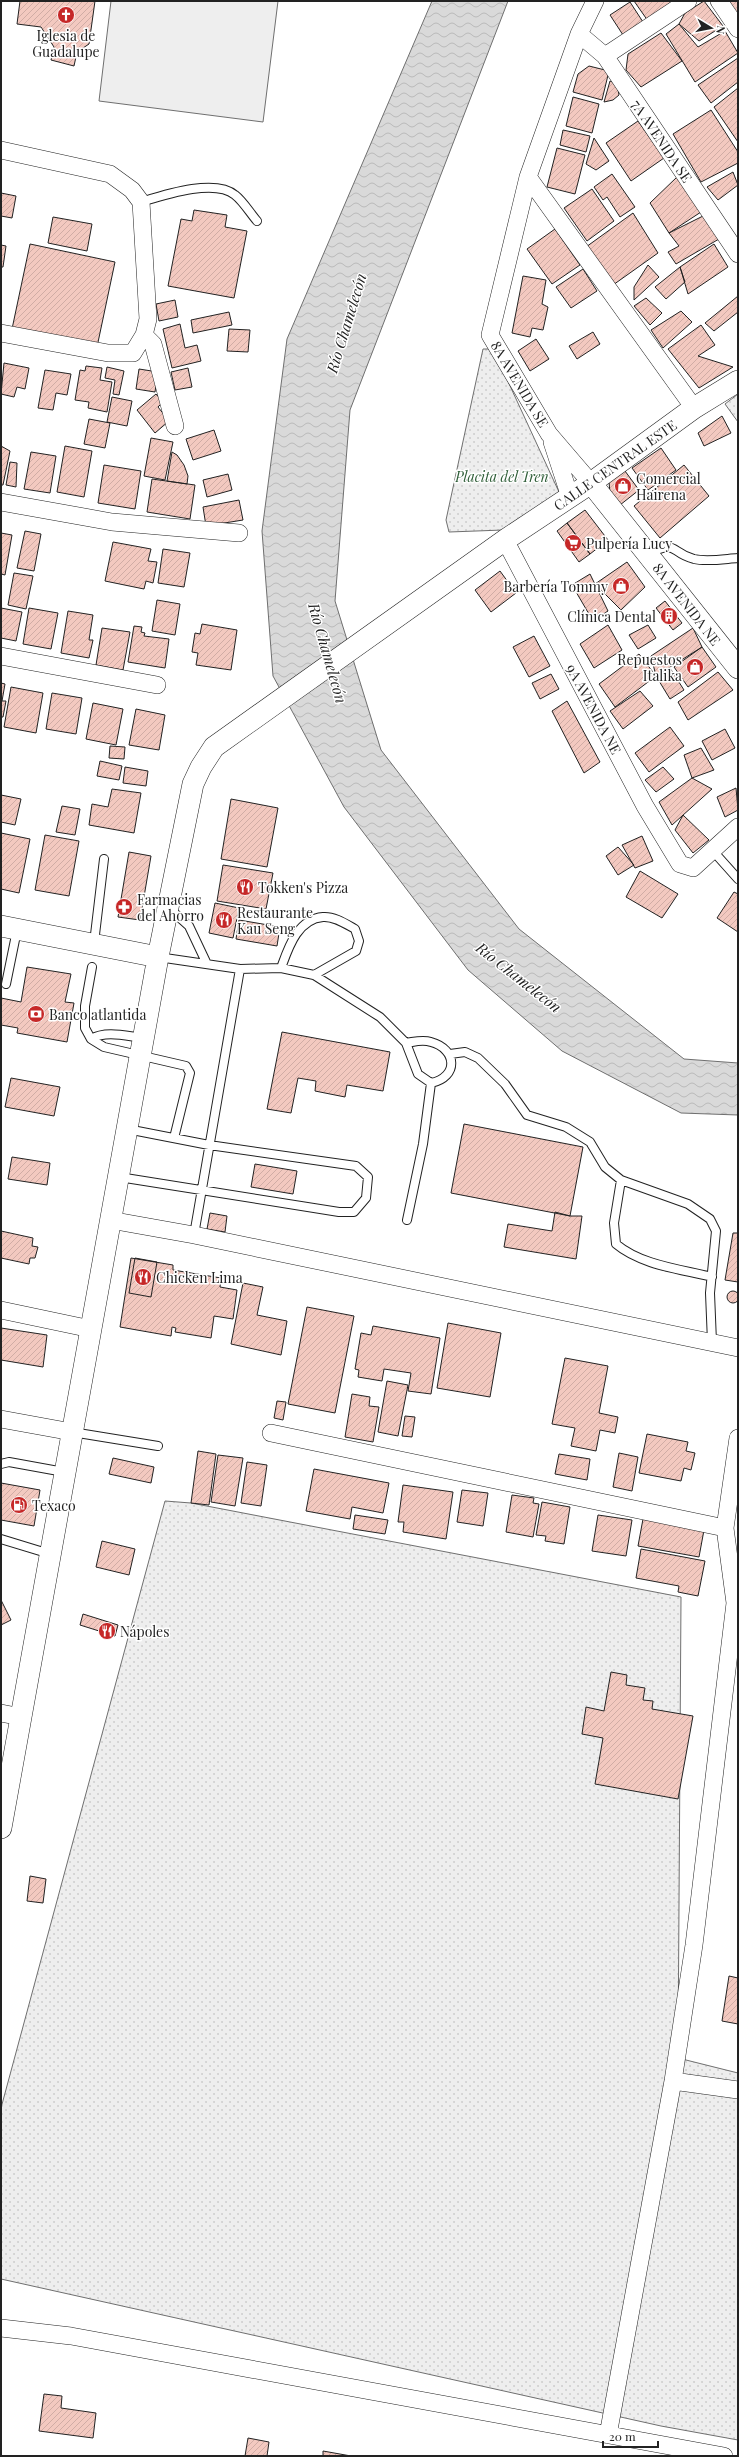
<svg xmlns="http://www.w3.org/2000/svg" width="739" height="2457" viewBox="0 0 739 2457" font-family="'Playfair Display',serif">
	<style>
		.grass { fill: url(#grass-dots); stroke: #6f6f6f }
		.pitch { fill: #eee; stroke: #6f6f6f }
		.water { fill: url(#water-waves); stroke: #6f6f6f }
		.building { fill: url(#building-hatch); stroke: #222 }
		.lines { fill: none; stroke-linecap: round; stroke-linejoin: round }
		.service-casing { stroke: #222; stroke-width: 10 }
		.minor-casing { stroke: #222; stroke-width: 18 }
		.tertiary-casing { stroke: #222; stroke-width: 22 }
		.service { stroke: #fff; stroke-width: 8 }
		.minor { stroke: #fff; stroke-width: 17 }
		.tertiary { stroke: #fff; stroke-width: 21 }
		.labels { text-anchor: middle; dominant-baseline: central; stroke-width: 3; stroke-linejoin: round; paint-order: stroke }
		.poi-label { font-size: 14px; fill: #222; stroke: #fff; text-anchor: start }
		.street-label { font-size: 14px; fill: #222; stroke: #fff }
		.park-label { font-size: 14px; font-style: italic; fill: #2f5e38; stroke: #fff }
		.water-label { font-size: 15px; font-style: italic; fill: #222; stroke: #fff }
	</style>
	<defs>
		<pattern id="grass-dots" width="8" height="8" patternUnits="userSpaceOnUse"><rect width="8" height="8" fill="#eee"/><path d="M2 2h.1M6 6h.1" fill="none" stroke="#ccc" stroke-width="1.8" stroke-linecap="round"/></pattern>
		<pattern id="water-waves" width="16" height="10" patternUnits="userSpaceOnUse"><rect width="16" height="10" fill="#d9d9d9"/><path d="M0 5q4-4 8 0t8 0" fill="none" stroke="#bababa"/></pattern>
		<pattern id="building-hatch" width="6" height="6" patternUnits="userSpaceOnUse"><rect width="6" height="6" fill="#f3c9c0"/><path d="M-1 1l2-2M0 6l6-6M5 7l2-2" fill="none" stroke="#d0aca5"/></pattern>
	</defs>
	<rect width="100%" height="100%" fill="#fff"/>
	<path class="grass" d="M483 349H493L559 492 503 530 449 532 446 520Z
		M738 394V422L725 404Z
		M165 1501 191 1503 681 1597 678 2058 738 2073V2440L661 2426 1 2279V2108Z"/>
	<path class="pitch" d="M111 1H278L263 122 99 101Z"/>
	<path class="water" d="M432 1H508L350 410 335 601 381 750 519 929 684 1059 738 1063V1115L681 1113 562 1051 468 970 344 807 273 676 262 531 287 339Z"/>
	<path class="building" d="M20 1H95L89 44 77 52 74 66 51 60 54 47 41 27 17 24Z
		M634 1H676L648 21Z
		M704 1 723 26 699 41 679 24 685 13Z
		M726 1H738V16Z
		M630 2 643 22 623 35 610 15Z
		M679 24 698 47 725 31 738 53 695 82 666 34Z
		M661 33 682 61 641 87 626 70 628 54Z
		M738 58V82L711 103 698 85Z
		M589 66 609 71 602 100 573 92 578 74Z
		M610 81 617 84 619 95 613 100 604 102Z
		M738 88V142L714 107Z
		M573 97 599 104 592 133 566 126Z
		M711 110 738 152V163L701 182 673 134Z
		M638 121 664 158 631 181 606 143Z
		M563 130 590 136 586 152 560 145Z
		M594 138 609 161 596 170 586 164Z
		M557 148 585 155 575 194 547 187Z
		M733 172 738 185 718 200 707 187Z
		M612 174 635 207 620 217 607 197 603 200 594 187Z
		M677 177 701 212 669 233 650 203Z
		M592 189 614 221 587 241 564 208Z
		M1 193 16 196 12 218 1 216Z
		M194 210 227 215 225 227 247 231 234 298 168 286 181 219 192 221Z
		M633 213 658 253 613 285 586 247Z
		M705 215 719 239 676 264 668 252 679 246 669 233Z
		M53 217 92 224 87 251 48 243Z
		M555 229 580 265 552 284 527 249Z
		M30 244 115 262 97 347 12 329Z
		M714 244 728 267 688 294 680 267Z
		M1 245 6 246 3 267H1Z
		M648 265 659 277 634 300V287Z
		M680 267 685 282 666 299 655 287Z
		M583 269 597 291 571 308 556 287Z
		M523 276 546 280 542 304 548 307 543 330 532 328 530 337 512 333Z
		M738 296V312L714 331 705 323Z
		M646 298 662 313 650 325 634 306Z
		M175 300 178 317 159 321 156 304Z
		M681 311 692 322 663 348 651 330Z
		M229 312 232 325 193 333 191 320Z
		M180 324 185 348 197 345 201 361 172 368 163 329Z
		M701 325 715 345 698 356 733 367 699 388 668 349Z
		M229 329 250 330 248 352 227 351Z
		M593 332 600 344 577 359 569 346Z
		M536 339 549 359 530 371 518 351Z
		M4 363 29 368 25 389 17 387 14 397 1 394Z
		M86 366 102 368 100 380 112 382 107 412 88 408 89 402 75 400 80 370 85 371Z
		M107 367 124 371 119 395 113 394 115 380 105 378Z
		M188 368 192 387 175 390 171 372Z
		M139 369 158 372 155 392 136 389Z
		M45 370 71 374 67 395 56 393 53 410 38 408Z
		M156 394 163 402 158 407 169 421 155 433 137 410Z
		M112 397 132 401 127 426 107 422Z
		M722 416 731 433 704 446 698 433Z
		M89 419 110 423 105 448 84 444Z
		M214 430 221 451 193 460 186 439Z
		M151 438 173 442 165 480 144 476Z
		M1 446 10 451 3 485H1Z
		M65 446 92 451 84 497 57 492Z
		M661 448 676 470 648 490 632 468Z
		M31 452 56 456 50 493 24 489Z
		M172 452 177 455 184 465 188 476 187 484 167 481Z
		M10 462 17 463 16 487 6 485Z
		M104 465 141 471 135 509 98 503Z
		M684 465 709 496 660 538 634 506Z
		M625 471 639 490 620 505 610 493 609 482Z
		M228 474 232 490 207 497 203 480Z
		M152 479 195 485 190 519 147 512Z
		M239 500 243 520 206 526 203 507Z
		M585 510 608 540 590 554 567 523Z
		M567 523 590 554 579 562 557 531Z
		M25 531 41 534 34 571 17 568Z
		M1 533 12 535 5 575 1 574Z
		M113 542 151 549 148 561 157 562 153 583 146 581 144 589 105 581Z
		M163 549 190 553 184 587 158 583Z
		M627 562 645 587 621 610 595 584Z
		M500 571 516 593 491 612 475 590Z
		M14 573 33 576 26 609 8 605Z
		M590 574 608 611 593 621 572 585Z
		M157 600 180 604 175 635 152 631Z
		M665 601 682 623 673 630 656 608Z
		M1 608 22 612 16 641 1 638Z
		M29 608 58 613 51 649 23 644Z
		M68 611 93 615 89 640H93L89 658 61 653Z
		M202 624 237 630 231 670 196 665 198 653 192 652 195 633 200 634Z
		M608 625 622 650 594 668 580 644Z
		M648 625 656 638 638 649 629 635Z
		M134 626 142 627 141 632 145 633 144 636 169 639 165 668 128 662Z
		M102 628 130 632 123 670 96 665Z
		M693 628 702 647 656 676 651 656Z
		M534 636 550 666 529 677 513 647Z
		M702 647 716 667 688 687 674 667Z
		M639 654 656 676 615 707 599 684Z
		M670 668 684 690 670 699 656 676Z
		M718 672 733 690 688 720 678 702Z
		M551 674 559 689 540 699 532 683Z
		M1 683 5 684 2 701H6L3 717H1Z
		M11 687 43 693 36 733 4 727Z
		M640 691 653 706 623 729 610 711Z
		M52 693 82 698 76 734 46 729Z
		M567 701 600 762 584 773 552 711Z
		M93 703 123 709 116 745 86 739Z
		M136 709 165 715 159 750 129 745Z
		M670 727 684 746 649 772 635 753Z
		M725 729 735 748 712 760 702 741Z
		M110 746 125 747 124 759 109 758Z
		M701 748 714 770 692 778 684 755Z
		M100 761 122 766 119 780 97 776Z
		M125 767 148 771 146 786 123 783Z
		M663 767 674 779 656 792 645 780Z
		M692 778 712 789 672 825 659 802Z
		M736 788 738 810 725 817 717 797Z
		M112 789 141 793 134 833 89 825 92 804 108 807Z
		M1 795 21 799 15 825 1 822Z
		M231 799 278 808 267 867 221 859Z
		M62 806 80 809 75 835 56 832Z
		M683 815 709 840 693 853 675 830Z
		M1 833 30 839 19 893 1 889Z
		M45 835 79 841 69 896 35 890Z
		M642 836 653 861 635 868 622 845Z
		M618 847 634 865 618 875 606 856Z
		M129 852 151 856 140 920 118 917Z
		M223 865 273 873 266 909 217 901Z
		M640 871 678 894 662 918 626 897Z
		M734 892 738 894V932L717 918Z
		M215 903 239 908 233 938 209 933Z
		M239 920 280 927 277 946 236 939Z
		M27 967 71 974 65 1002 74 1003 67 1042 17 1033 18 1028 1 1025V998L21 1002Z
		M282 1032 390 1052 383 1091 347 1085 345 1097 315 1091 316 1081 298 1078 291 1113 267 1109Z
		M11 1078 60 1087 54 1116 5 1107Z
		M464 1124 583 1147 570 1216 451 1193Z
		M12 1157 50 1163 47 1185 8 1179Z
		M255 1164 297 1171 293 1194 251 1187Z
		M555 1212 570 1216H582L576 1259 504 1247 508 1224 552 1231Z
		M210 1213 227 1216 225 1232 207 1229Z
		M1 1231 33 1238 32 1246 38 1247 35 1258H30L29 1264 1 1258Z
		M733 1233H738V1282L725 1280Z
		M131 1258 173 1265V1270L221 1278 220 1287 237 1290 233 1319 214 1316 211 1338 175 1332 176 1328 172 1327 171 1336 120 1327Z
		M135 1258 157 1262 151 1297 129 1293Z
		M243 1283 263 1287 257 1315 287 1321 281 1355 231 1344Z
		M727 1297a6 6 0 1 1 12 0a6 6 0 1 1-12 0Z
		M307 1307 354 1316 335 1413 288 1404Z
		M448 1323 501 1333 490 1397 437 1388Z
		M373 1326 440 1338 431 1394 408 1391 411 1373 384 1369 382 1381 358 1377 359 1370 355 1369 361 1333 371 1335Z
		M1 1328 47 1335 43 1367 1 1360Z
		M565 1358 608 1366 599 1413 618 1417 615 1433 600 1430 596 1451 571 1446 575 1428 552 1424Z
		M387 1381 408 1385 398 1436 378 1432Z
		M352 1394 370 1397 369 1406 379 1407 373 1442 345 1437Z
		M277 1401 286 1402 283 1420 274 1418Z
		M405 1416 415 1417 412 1437 402 1436Z
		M647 1434 688 1442 686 1451 695 1453 691 1470 684 1468 681 1481 639 1473Z
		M198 1451 216 1454 209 1505 191 1503Z
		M619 1453 638 1457 632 1491 613 1487Z
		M559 1454 590 1459 587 1480 555 1474Z
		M218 1455 243 1458 235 1506 211 1502Z
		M113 1458 154 1467 151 1483 109 1474Z
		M247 1462 267 1465 261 1506 241 1503Z
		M314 1469 389 1483 383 1513 352 1507 350 1519 306 1511Z
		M1 1483 40 1490 34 1526 1 1520Z
		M403 1485 453 1492 446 1539 403 1532 404 1522H398Z
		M462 1490 488 1493 483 1526 457 1522Z
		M512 1495 534 1498 533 1503 539 1504 533 1537 506 1532Z
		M542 1502 570 1507 564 1544 545 1541 546 1536 536 1535Z
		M355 1515 388 1520 385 1534 353 1529Z
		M598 1515 632 1520 626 1556 592 1551Z
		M643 1519 704 1530 699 1557 638 1546Z
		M102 1541 135 1549 129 1575 96 1567Z
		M641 1549 705 1561 698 1596 678 1592 679 1586 636 1578Z
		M1 1600 11 1620 1 1625Z
		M83 1614 118 1625 115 1636 80 1625Z
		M611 1672 627 1675 626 1685 645 1688 643 1700 653 1701 652 1709 693 1716 678 1799 595 1784 603 1738 582 1734 586 1707 604 1711Z
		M30 1876 46 1879 43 1903 27 1901Z
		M729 1976 738 1978V2024L722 2021Z
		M44 2394 62 2396 61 2408 96 2413 93 2438 39 2431Z
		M248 2438 269 2442 267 2456H245Z
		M323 2451 351 2456H323Z"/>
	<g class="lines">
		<g class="service-casing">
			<path id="service" d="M141 202C164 195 215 178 235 195 243 201 250 213 257 221
				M648 553C680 540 668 552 694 559 707 562 724 559 738 558
				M713 851 738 879
				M170 909 189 926 206 962
				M94 943 104 859
				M158 957 240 969 281 968 314 975 380 1017 406 1043 418 1074 431 1083C459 1077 457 1049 431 1042 422 1039 414 1042 406 1043
				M92 967 85 1006V1028L91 1039 104 1047 186 1066 190 1073 174 1138
				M281 968C288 949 297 919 323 917 334 916 346 924 355 929L359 941 356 951 314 975
				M6 984 17 930
				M91 1039C106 1030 126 1036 143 1038
				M450 1054 465 1052 478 1058 505 1084 527 1115 566 1127 590 1142 605 1167 621 1180 688 1204 710 1219 716 1231 710 1293 712 1342
				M119 1177 339 1212H354L366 1198 368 1177 356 1166 209 1145 127 1129
				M621 1180 614 1223 616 1244C641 1265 680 1269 712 1277
				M407 1220 423 1144 431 1083
				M194 1235 240 969
				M72 1432 158 1446
				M1 1464 9 1462 64 1472
				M1 1539 50 1554"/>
		</g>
		<g class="minor-casing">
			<path id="minor" d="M719 1 738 29
				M579 34 605 56 738 254
				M605 56 688 1
				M1 150 110 174 132 190 141 202 148 319 144 335 133 353H108L1 333
				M528 177 694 408
				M144 335 153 344 175 426
				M552 442 570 497
				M591 483 549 434 490 335 528 177 579 34 595 1
				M1 502 112 522 239 533
				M505 540 645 806 680 864 693 868 738 827
				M1 656 157 685
				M110 1220 194 1235 738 1348
				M1 1310 91 1329
				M1 1419 72 1432
				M271 1433 725 1528
				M1 1713 21 1717
				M673 2081 738 2090
				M1 2328 71 2336 724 2456
				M608 2435 673 2081 694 1945 735 1603 725 1528 738 1438"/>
		</g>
		<g class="tertiary-casing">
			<path id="tertiary" d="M591 483 738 668
				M1 926 158 957
				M1 1828 158 957 193 784 201 767 214 747 505 540 591 483 694 408 738 381"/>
		</g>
		<use href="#service" class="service"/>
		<use href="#minor" class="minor"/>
		<use href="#tertiary" class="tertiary"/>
	</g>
	<defs>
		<g id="church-disc" transform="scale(0.9)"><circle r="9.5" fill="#c62828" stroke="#fff"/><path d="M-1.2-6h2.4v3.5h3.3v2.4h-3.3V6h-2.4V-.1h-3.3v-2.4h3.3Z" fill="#fff"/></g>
		<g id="shop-disc" transform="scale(0.9)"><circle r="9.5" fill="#c62828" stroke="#fff"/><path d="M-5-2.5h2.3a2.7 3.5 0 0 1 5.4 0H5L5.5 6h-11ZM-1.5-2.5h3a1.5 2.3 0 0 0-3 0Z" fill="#fff"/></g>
		<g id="supermarket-disc" transform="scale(0.9)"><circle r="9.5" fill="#c62828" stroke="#fff"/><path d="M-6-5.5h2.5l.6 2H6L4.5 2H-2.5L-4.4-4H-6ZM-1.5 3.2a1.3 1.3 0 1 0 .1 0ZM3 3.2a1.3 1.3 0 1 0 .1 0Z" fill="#fff"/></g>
		<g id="building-disc" transform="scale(0.9)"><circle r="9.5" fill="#c62828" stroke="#fff"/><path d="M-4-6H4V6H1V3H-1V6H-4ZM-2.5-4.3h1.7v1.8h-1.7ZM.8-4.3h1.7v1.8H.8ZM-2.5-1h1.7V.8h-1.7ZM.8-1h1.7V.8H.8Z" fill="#fff"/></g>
		<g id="restaurant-disc" transform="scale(0.9)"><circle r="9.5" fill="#c62828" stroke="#fff"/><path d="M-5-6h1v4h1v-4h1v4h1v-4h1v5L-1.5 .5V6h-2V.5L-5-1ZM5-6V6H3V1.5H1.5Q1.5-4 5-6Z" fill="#fff"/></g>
		<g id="pharmacy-disc" transform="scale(0.9)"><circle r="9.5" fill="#c62828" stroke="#fff"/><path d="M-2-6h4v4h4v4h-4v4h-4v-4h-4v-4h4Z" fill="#fff"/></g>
		<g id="bank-disc" transform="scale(0.9)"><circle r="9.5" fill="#c62828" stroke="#fff"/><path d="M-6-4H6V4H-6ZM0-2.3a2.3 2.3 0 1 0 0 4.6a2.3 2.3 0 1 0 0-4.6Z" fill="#fff"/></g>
		<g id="fuel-disc" transform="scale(0.9)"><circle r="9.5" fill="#c62828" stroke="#fff"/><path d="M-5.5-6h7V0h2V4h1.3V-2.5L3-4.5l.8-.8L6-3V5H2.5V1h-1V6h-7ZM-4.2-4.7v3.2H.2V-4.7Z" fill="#fff"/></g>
	</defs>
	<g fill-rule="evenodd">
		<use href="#church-disc" x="66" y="15"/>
		<use href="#shop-disc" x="623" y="486"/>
		<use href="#supermarket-disc" x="573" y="543"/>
		<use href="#shop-disc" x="621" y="586"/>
		<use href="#building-disc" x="669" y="616"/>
		<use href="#shop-disc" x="695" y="667"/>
		<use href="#restaurant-disc" x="245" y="887"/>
		<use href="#pharmacy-disc" x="124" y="907"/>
		<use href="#restaurant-disc" x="224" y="920"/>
		<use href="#bank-disc" x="36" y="1014"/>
		<use href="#restaurant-disc" x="143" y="1277"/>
		<use href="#fuel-disc" x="19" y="1505"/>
		<use href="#restaurant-disc" x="107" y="1631"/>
	</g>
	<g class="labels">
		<g class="poi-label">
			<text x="66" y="35" text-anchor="middle">Iglesia de<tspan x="66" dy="16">Guadalupe</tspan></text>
			<text x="636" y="478">Comercial<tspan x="636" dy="16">Hairena</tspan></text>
			<text x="586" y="543">Pulpería Lucy</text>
			<text x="608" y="586" text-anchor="end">Barbería Tommy</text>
			<text x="656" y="616" text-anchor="end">Clínica Dental</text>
			<text x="682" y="659" text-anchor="end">Repuestos<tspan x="682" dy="16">Italika</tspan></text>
			<text x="258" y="887">Tokken's Pizza</text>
			<text x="137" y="899">Farmacias<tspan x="137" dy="16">del Ahorro</tspan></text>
			<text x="237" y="912">Restaurante<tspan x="237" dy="16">Kau Seng</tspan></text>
			<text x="49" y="1014">Banco atlantida</text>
			<text x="156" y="1277">Chicken Lima</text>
			<text x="32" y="1505">Texaco</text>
			<text x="120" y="1631">Nápoles</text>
		</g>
		<g class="street-label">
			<text transform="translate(662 141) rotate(56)">7A AVENIDA SE</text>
			<text transform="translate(520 384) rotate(59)">8A AVENIDA SE</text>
			<text transform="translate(615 465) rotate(-35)">CALLE CENTRAL ESTE</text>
			<text transform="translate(687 604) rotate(52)">8A AVENIDA NE</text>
			<text transform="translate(594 709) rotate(62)">9A AVENIDA NE</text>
		</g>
		<g class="park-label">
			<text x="502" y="476">Placita del Tren</text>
		</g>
		<g class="water-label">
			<text transform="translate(346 323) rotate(-73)">Río Chamelecón</text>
			<text transform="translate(328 653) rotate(74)">Río Chamelecón</text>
			<text transform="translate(519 977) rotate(38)">Río Chamelecón</text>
		</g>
	</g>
	<rect width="739" height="2457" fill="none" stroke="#222222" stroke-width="4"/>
	<g transform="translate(711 28) rotate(100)" stroke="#ffffff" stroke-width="3" paint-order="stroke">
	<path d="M0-3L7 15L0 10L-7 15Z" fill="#222222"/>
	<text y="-6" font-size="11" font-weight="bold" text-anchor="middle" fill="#222222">N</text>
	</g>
	<path d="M603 2441v6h55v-6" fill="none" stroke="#222222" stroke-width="2"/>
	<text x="609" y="2441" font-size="12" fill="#222222" stroke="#ffffff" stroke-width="3" paint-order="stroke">20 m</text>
</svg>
